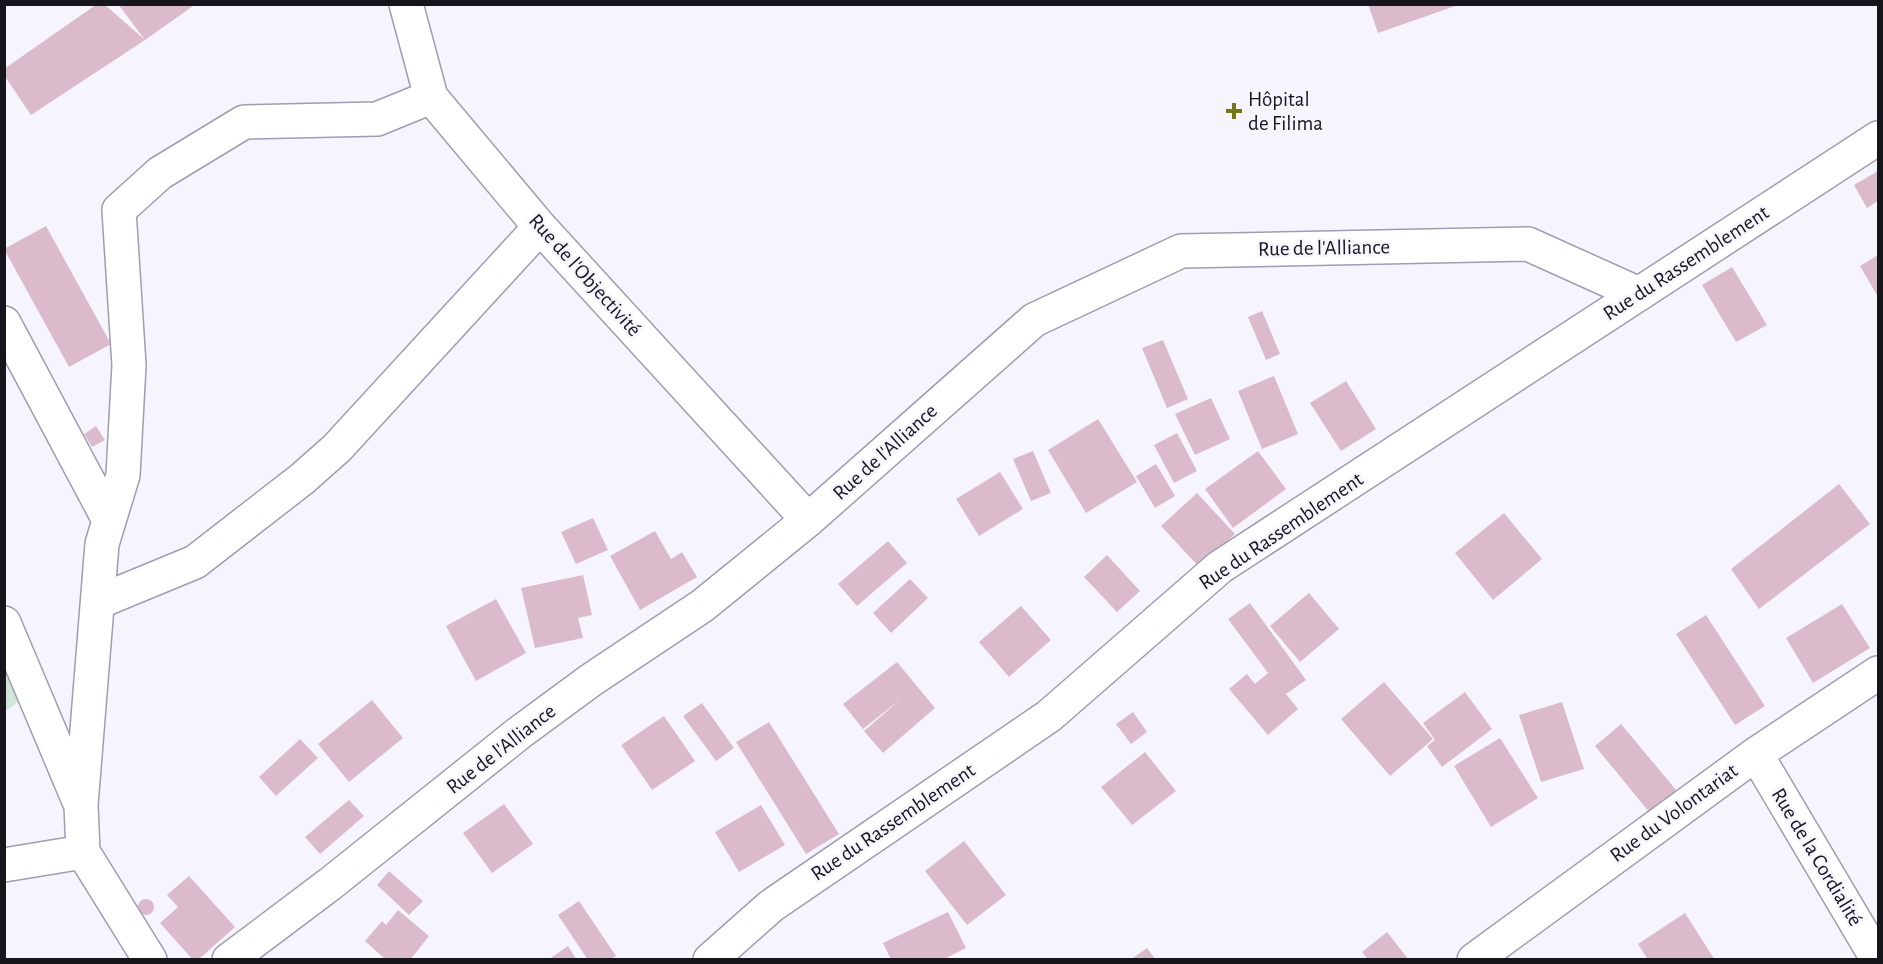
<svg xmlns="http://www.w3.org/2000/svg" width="1883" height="964" viewBox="0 0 1883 964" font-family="'Alegreya Sans',sans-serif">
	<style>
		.green { fill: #d1e5d8 }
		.building { fill: #dbbbcb }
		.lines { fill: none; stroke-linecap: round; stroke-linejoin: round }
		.minor-casing { stroke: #a09cb2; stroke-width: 36 }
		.minor { stroke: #fff; stroke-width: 33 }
		.poi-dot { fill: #76751a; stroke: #f6f5fe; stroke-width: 2 }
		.labels { text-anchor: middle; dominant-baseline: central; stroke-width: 5; stroke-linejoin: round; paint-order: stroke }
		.poi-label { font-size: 21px; fill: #16151c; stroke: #f6f5fe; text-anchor: start }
		.street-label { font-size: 21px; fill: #16151c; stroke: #f6f5fe }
	</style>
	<rect width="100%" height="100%" fill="#f6f5fe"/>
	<path class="green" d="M4 669 24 698 5 711H4Z"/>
	<path class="building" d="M97 4H104L145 40 118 4H196L145 40 31 115 4 75V69Z
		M1368 4H1458V5L1378 33Z
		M1878 171V201L1867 208 1854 185Z
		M46 226 111 344 69 367 4 249Z
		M1878 255V297L1860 266Z
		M1732 267 1767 325 1736 342 1702 285Z
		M1262 311 1280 354 1266 360 1248 317Z
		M1163 340 1188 399 1167 408 1142 348Z
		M1274 376 1298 434 1262 449 1238 391Z
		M1346 381 1376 429 1341 451 1310 403Z
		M1211 398 1230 439 1195 455 1175 414Z
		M1098 419 1137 482 1086 513 1048 450Z
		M96 426 105 440 92 447 84 434Z
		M1177 433 1197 471 1174 483 1154 445Z
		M1033 451 1051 493 1031 501 1013 459Z
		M1258 451 1286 489 1233 528 1205 489Z
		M1156 464 1175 496 1155 508 1136 476Z
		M1000 472 1023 509 979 536 956 499Z
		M1839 484 1870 524 1759 609 1731 569Z
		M1197 493 1235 534 1199 567 1161 526Z
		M1504 513 1542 559 1493 600 1455 553Z
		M593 518 608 550 576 564 561 532Z
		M655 531 671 559 682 552 697 577 640 610 610 556Z
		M888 541 907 563 857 606 838 584Z
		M1107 555 1140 591 1117 612 1084 577Z
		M583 575 592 615 578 618 583 638 535 648 521 588Z
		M910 579 928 598 891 633 873 613Z
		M1309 593 1339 629 1300 662 1270 626Z
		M496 599 526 653 476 681 446 626Z
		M1250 603 1306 680 1286 694 1298 709 1268 735 1229 689 1247 674 1255 684 1268 673 1228 619Z
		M1842 604 1870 648 1813 683 1786 638Z
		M1021 606 1051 640 1009 677 979 642Z
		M1706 615 1765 706 1735 725 1676 634Z
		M897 662 935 708 883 753 864 731 902 698 863 729 843 704Z
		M1384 682 1433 739 1390 776 1341 719Z
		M1465 692 1492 729 1442 767 1427 746 1435 740 1423 723Z
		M372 700 403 738 349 782 318 744Z
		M1562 702 1584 769 1541 782 1519 715Z
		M702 703 734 748 716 761 683 716Z
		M1133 712 1147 732 1131 744 1116 724Z
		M664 716 695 761 652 790 621 745Z
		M769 722 839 834 806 854 736 742Z
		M1621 724 1677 791 1650 813 1595 746Z
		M1500 738 1538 798 1491 827 1454 766Z
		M300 739 318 758 276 796 259 777Z
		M1145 752 1176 791 1132 825 1101 787Z
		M349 800 364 816 320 854 305 837Z
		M504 804 533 844 492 873 463 833Z
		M761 805 785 845 739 872 715 832Z
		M964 841 1006 895 967 925 925 871Z
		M389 871 423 901 409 915 377 885Z
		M189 876 235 927 198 960H193L160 923 178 907 167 895Z
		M138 907a8 8 0 1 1 16 0a8 8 0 1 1-16 0Z
		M579 901 616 956 610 960H588L558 915Z
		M398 910 429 936 410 960H386L365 941 382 921 386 925Z
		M948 912 966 948 942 960H891L883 943Z
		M1685 913 1715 960H1648L1638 944Z
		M1387 932 1409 960H1368L1362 952Z
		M568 946 577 960H548Z
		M1147 948 1156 960H1130Z"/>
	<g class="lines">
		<g class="minor-casing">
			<path id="minor" d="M406 4 431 97 540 227 808 520
				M4 323 109 520
				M98 602 195 562 302 479 337 448 540 227
				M4 623 79 801
				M1756 754 1878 960
				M4 865 83 852
				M150 960 83 852 81 805 102 544 123 475 129 365 119 210 160 173 244 122 377 119 431 97
				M229 960 330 884 519 733 591 680 702 606 808 520 1034 320 1181 251 1528 244 1639 294
				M710 960 771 906 1049 716 1220 567 1878 138
				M1474 960 1756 754 1878 673"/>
		</g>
		<use href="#minor" class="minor"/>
	</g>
	<path class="poi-dot" d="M1231 102h6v6h6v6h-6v6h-6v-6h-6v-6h6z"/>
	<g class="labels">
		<g class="poi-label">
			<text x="1248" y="99">Hôpital<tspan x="1248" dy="24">de Filima</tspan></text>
		</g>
		<g class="street-label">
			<text transform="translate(1324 248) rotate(-1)">Rue de l'Alliance</text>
			<text transform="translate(1686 263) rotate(-33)">Rue du Rassemblement</text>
			<text transform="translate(585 275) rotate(48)">Rue de l'Objectivité</text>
			<text transform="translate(885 452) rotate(-42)">Rue de l'Alliance</text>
			<text transform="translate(1281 531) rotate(-34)">Rue du Rassemblement</text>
			<text transform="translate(501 749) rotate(-38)">Rue de l'Alliance</text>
			<text transform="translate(1674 813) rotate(-36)">Rue du Volontariat</text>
			<text transform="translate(893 822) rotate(-34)">Rue du Rassemblement</text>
			<text transform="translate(1817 857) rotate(59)">Rue de la Cordialité</text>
		</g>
	</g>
	<rect width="1883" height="964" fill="none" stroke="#16151c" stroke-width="12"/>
</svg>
